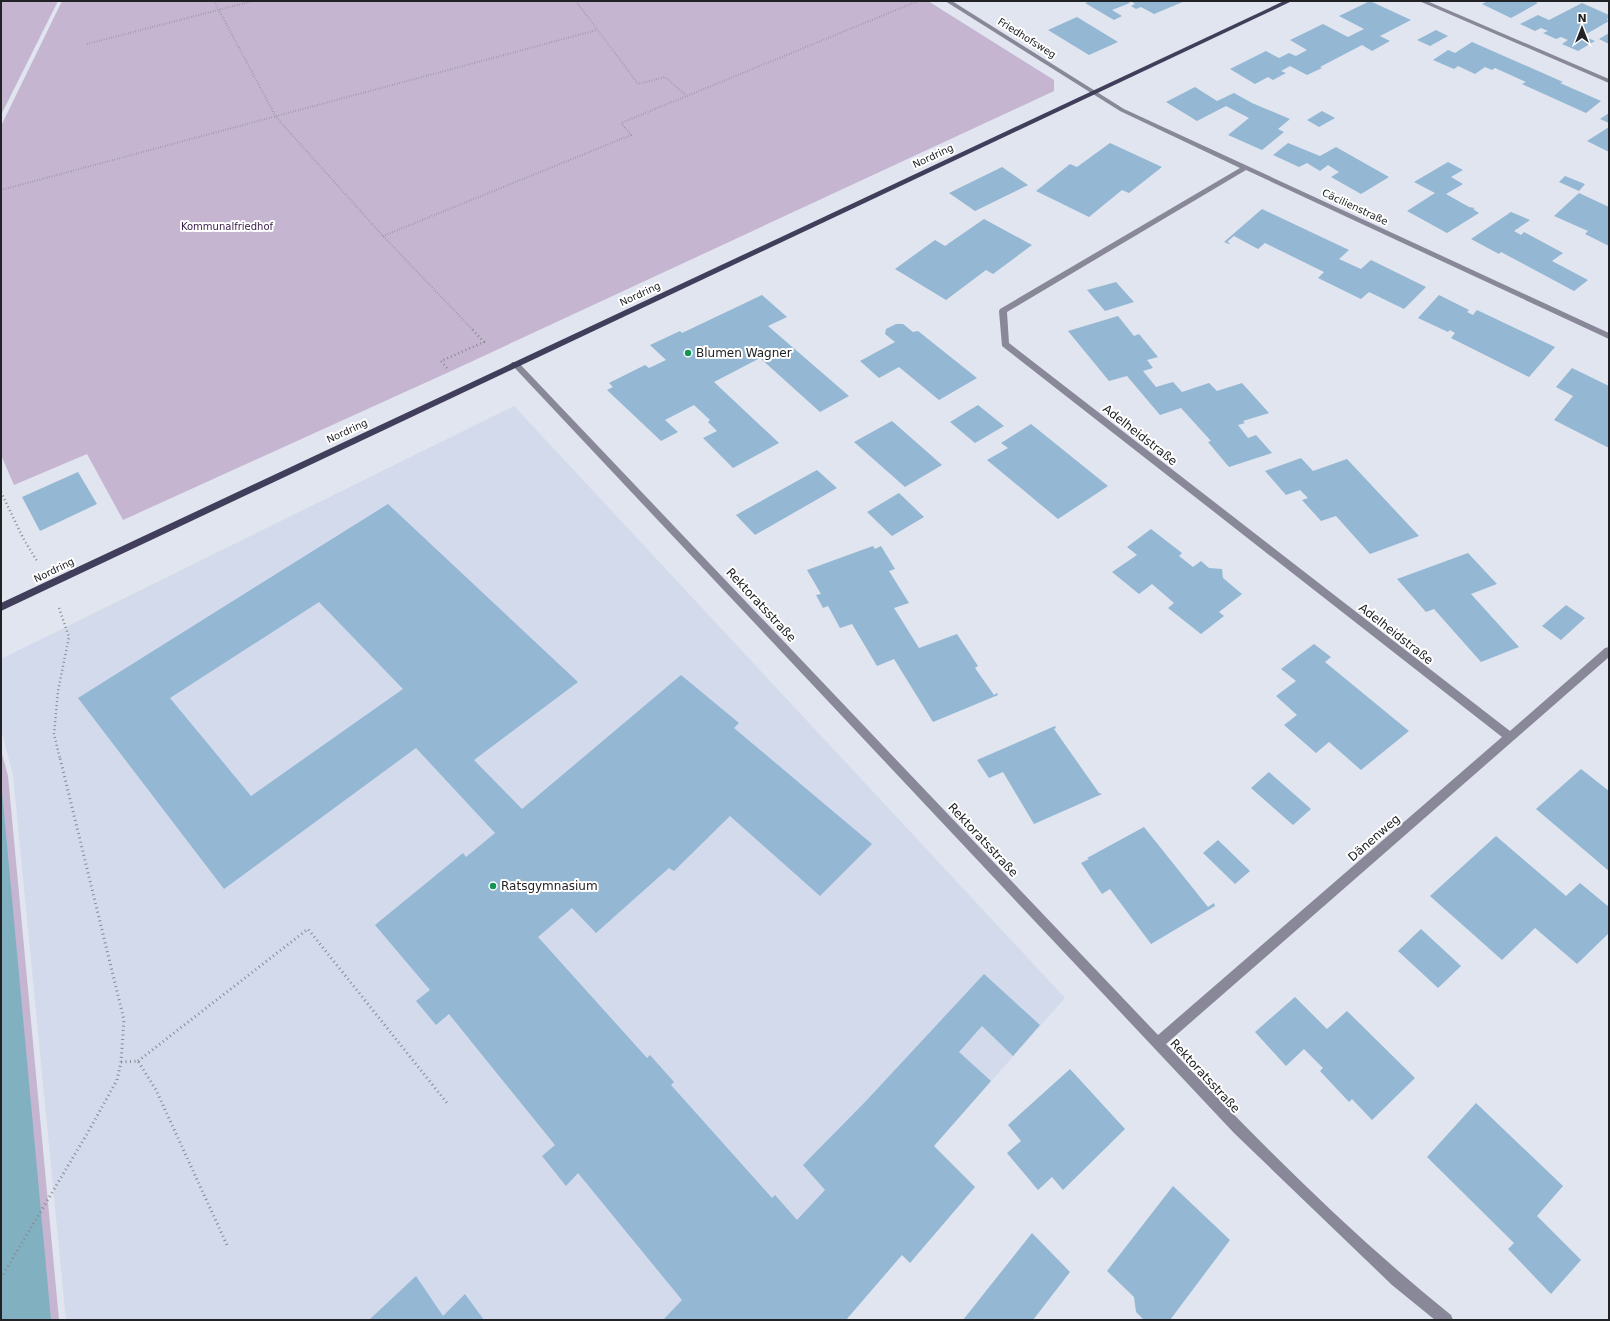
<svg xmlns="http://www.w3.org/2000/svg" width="1610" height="1321" viewBox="0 0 1610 1321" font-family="'DejaVu Sans',sans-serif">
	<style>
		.built { fill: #d2daec }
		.green { fill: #c5b5d1 }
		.water { fill: #81b1c1 }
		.building { fill: #94b7d4; fill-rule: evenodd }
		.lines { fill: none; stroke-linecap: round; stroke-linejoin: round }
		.path-far2 { stroke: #888b92; stroke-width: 2; stroke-dasharray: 0.5 2; stroke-linecap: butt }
		.path-far1 { stroke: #888b92; stroke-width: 2.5; stroke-dasharray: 1 3; stroke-linecap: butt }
		.path { stroke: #888b92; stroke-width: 3; stroke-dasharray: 1 3.5; stroke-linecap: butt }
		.minor { fill: #898899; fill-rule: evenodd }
		.major { fill: #403e5a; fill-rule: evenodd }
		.poi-dot { fill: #149553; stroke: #fff; stroke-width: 1.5 }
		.labels { text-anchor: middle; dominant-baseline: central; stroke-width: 4; stroke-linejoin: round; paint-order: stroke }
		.far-street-label { font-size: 10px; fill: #212226; stroke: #fff }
		.far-park-label { font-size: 10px; fill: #381b49; stroke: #fff }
		.poi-label { font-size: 12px; fill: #212226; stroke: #fff; text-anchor: start }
		.street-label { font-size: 12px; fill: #212226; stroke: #fff }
	</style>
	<rect width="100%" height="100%" fill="#e0e5ef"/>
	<path class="built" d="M514 406 1065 998 779 1320H66L13 775 1 729V659Z"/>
	<path class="green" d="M1 1H58L1 115Z
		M62 1H928L1054 80V91L449 372 123 520 87 454 14 485 1 455V126Z
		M1 750 8 776 59 1320H1Z"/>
	<path class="water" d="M1 780 51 1320H1Z"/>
	<path class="building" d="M1090 1H1126L1130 3 1112 10 1122 16 1114 20 1085 3Z
		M1131 1H1185L1154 14 1141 7 1136 9 1131 6 1135 4Z
		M1370 1 1411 20 1380 36 1390 41 1372 51 1362 45 1320 67 1322 68 1307 75 1290 66 1281 71 1286 73 1273 80 1268 77 1255 84 1230 69 1266 51 1279 58 1289 53 1296 56 1307 50 1290 40 1323 24 1348 37 1364 29 1339 16Z
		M1488 1H1533L1538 3 1511 18 1482 4Z
		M1582 3 1609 15 1607 20 1609 21 1583 36 1595 41 1578 51 1562 44 1568 40 1561 37 1556 39 1543 33 1548 31 1541 28 1535 31 1520 24 1538 15 1549 20Z
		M1077 17 1118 42 1089 55 1048 30Z
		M1436 30 1448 36 1430 46 1417 40Z
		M1609 33V44L1599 39Z
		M1472 42 1563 82 1560 83 1601 101 1586 113 1522 84 1526 82 1495 68 1492 70 1485 67 1475 74 1458 66 1454 69 1433 60 1448 50 1455 53Z
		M1195 87 1217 101 1234 93 1252 103 1290 119 1278 129 1284 132 1262 150 1228 135 1249 118 1226 106 1197 121 1166 102Z
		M1322 111 1335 118 1319 127 1307 120Z
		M1609 113V123L1600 119Z
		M1609 127V152L1587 141Z
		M1110 143 1162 167 1129 193 1122 190 1089 217 1036 191 1070 164 1077 167Z
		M1288 143 1320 156 1336 147 1389 177 1361 194 1331 177 1339 172 1328 165 1320 171 1307 163 1299 167 1273 155Z
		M1448 162 1463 170 1451 177 1463 184 1446 194 1469 207 1475 208 1473 209 1479 213 1447 233 1407 211 1435 193 1414 182Z
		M1002 167 1028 185 975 211 949 193Z
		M1565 176 1585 184 1579 191 1559 182Z
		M1579 193 1609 207V246L1585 234 1588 231 1554 216Z
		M1262 209 1349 250 1339 259 1361 269 1371 260 1426 287 1404 309 1369 292 1361 299 1318 278 1324 272 1265 243 1258 249 1234 236 1227 242 1230 243 1229 244 1224 242Z
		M1511 212 1530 220 1514 231 1521 235 1524 232 1563 253 1552 261 1588 280 1574 291 1501 252 1499 254 1471 239Z
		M984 219 1032 245 993 274 986 270 946 300 895 269 935 240 945 246Z
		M1116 282 1134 302 1105 311 1087 290Z
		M762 295 787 317 768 326 849 396 820 412 760 358 714 382 779 443 733 468 703 438 717 431 708 422 710 420 694 405 665 420 678 432 661 441 607 390 613 387 609 383 645 365 649 368 666 360 650 345 680 331 682 333Z
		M1439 295 1469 310 1467 312 1473 315 1477 310 1555 347 1529 377 1451 338 1455 333 1450 330 1448 332 1418 318Z
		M1118 316 1134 336 1139 334 1158 357 1147 360 1153 368 1143 371 1156 387 1173 382 1182 392 1209 383 1217 391 1242 383 1269 413 1243 421 1245 423 1238 425 1248 438 1256 435 1272 453 1229 467 1208 442 1211 441 1181 408 1160 415 1127 376 1109 381 1068 331Z
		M896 324H903L913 332 918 331 977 378 939 400 899 367 879 378 860 361 895 342 885 334 886 329Z
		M1572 368 1609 386V448L1554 420 1573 396 1556 387Z
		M978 405 1004 426 975 443 950 422Z
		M892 421 942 465 905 487 854 442Z
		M1031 424 1108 486 1058 519 987 460 1008 448 1001 443Z
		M1301 458 1313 471 1347 459 1419 536 1370 554 1336 516 1321 521 1302 500 1308 498 1300 490 1286 495 1265 471Z
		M817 470 837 488 755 535 736 515Z
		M78 472 97 504 40 531 22 497Z
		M899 493 924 517 892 536 867 512Z
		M388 504 578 682 474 760 522 809 681 675 739 723 734 728 872 844 820 896 730 816 674 871 669 868 596 933 572 908 538 937 647 1058 650 1055 674 1082 671 1085 772 1198 775 1195 797 1220 825 1190 803 1165 866 1101 984 974 1040 1025 1013 1056 982 1026 959 1052 991 1081 934 1146 975 1187 910 1263 902 1255 846 1320H663L682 1300 578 1173 566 1186 542 1156 555 1145 449 1014 436 1025 416 1001 430 990 375 925 463 853 466 857 495 833 416 748 224 889 78 698ZM319 602 403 689 251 796 170 698Z
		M1151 529 1182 553 1179 556 1193 567 1201 561 1209 568 1222 569 1223 578 1242 594 1219 612 1224 616 1201 634 1168 608 1174 603 1152 584 1139 594 1112 572 1137 555 1127 547Z
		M873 546 875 549 881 546 895 569 889 571 909 603 894 608 919 648 957 634 978 666 975 668 994 695 997 693 998 695 933 722 894 659 877 666 852 624 840 628 828 606 823 608 816 595 821 594 807 570Z
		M1468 553 1497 584 1471 594 1519 647 1481 662 1434 609 1426 612 1397 579Z
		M1566 605 1585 618 1561 640 1542 626Z
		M1314 644 1331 657 1325 662 1409 731 1361 770 1329 742 1316 753 1284 725 1297 715 1276 696 1296 681 1281 669Z
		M1055 726 1056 728 1054 729 1099 793 1102 794 1034 824 1003 772 989 778 977 760Z
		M1581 769 1609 791V871L1536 809Z
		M1269 772 1311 809 1293 825 1251 788Z
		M1144 827 1208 907 1214 903 1215 906 1151 944 1110 889 1102 894 1081 863 1089 859 1087 858Z
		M1496 836 1566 896 1580 883 1609 907V933L1577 964 1535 928 1502 960 1430 896Z
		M1218 840 1250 871 1235 884 1203 853Z
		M1421 929 1461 966 1438 988 1398 951Z
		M1295 997 1327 1029 1347 1011 1415 1078 1372 1120 1352 1099 1349 1102 1320 1071 1323 1068 1304 1049 1286 1066 1255 1032Z
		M1070 1069 1125 1129 1063 1190 1052 1177 1038 1190 1007 1153 1021 1141 1008 1125Z
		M1476 1103 1563 1186 1537 1216 1581 1260 1551 1294 1508 1249 1514 1243 1427 1157Z
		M1173 1186 1230 1240 1170 1320H1144L1136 1312 1134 1297 1107 1271Z
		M1032 1233 1070 1272 1033 1320H963Z
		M416 1276 443 1316 465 1294 484 1320H369Z"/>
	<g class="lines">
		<path class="path-far2" d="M214 1 276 117 383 236 472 329
			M576 1 638 84 665 77 686 95
			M87 44 253 1
			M1 190 597 30
			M383 236 631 135 621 123 918 1"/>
		<path class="path-far1" d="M447 368 441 361 484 342 471 328
			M1 492 23 538 37 561
			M59 608 69 637 58 691 54 734 60 759"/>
		<path class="path" d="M138 1061 308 929 447 1103
			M121 1062 138 1061 156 1090 227 1245
			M1 1278 87 1134 117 1080 121 1062 124 1020 60 758"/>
		<path class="minor" d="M945 1H952L1124 109 1609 333V339L1246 170 1007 312 1009 343 1510 731 1605 648 1609 647V657L1166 1044C1256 1139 1349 1233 1451 1315L1453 1320H1435L1392 1285 1234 1133 511 364 512 362H518L1158 1035 1502 737 1002 346 999 311 1000 309 1240 168 1120 111Z
			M1419 1H1427L1609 79V83Z"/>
		<path class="major" d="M1284 1H1292L1 611V603Z"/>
	</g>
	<g class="poi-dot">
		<circle cx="688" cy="353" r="4"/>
		<circle cx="493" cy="886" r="4"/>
	</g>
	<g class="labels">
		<g class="far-street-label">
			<text transform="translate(1027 38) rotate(32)">Friedhofsweg</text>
			<text transform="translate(933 156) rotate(-25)">Nordring</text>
			<text transform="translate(1355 207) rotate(25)">Cäcilienstraße</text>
			<text transform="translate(640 294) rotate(-25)">Nordring</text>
			<text transform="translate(347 431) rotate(-25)">Nordring</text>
			<text transform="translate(54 570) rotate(-26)">Nordring</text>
		</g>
		<g class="far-park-label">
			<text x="227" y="226">Kommunalfriedhof</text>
		</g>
		<g class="poi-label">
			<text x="696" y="353">Blumen Wagner</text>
			<text x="501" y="886">Ratsgymnasium</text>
		</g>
		<g class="street-label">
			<text transform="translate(1140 435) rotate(38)">Adelheidstraße</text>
			<text transform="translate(761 605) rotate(47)">Rektoratsstraße</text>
			<text transform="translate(1396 634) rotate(38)">Adelheidstraße</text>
			<text transform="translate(1374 838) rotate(-41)">Dänenweg</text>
			<text transform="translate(983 840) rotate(47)">Rektoratsstraße</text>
			<text transform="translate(1205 1076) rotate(47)">Rektoratsstraße</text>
		</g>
	</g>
	<rect width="1610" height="1321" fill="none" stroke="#212226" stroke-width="4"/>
	<g transform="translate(1582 28)" stroke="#ffffff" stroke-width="3" paint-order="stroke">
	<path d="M0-3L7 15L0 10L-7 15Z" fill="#212226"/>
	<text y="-6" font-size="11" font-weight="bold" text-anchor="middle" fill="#212226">N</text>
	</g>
</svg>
